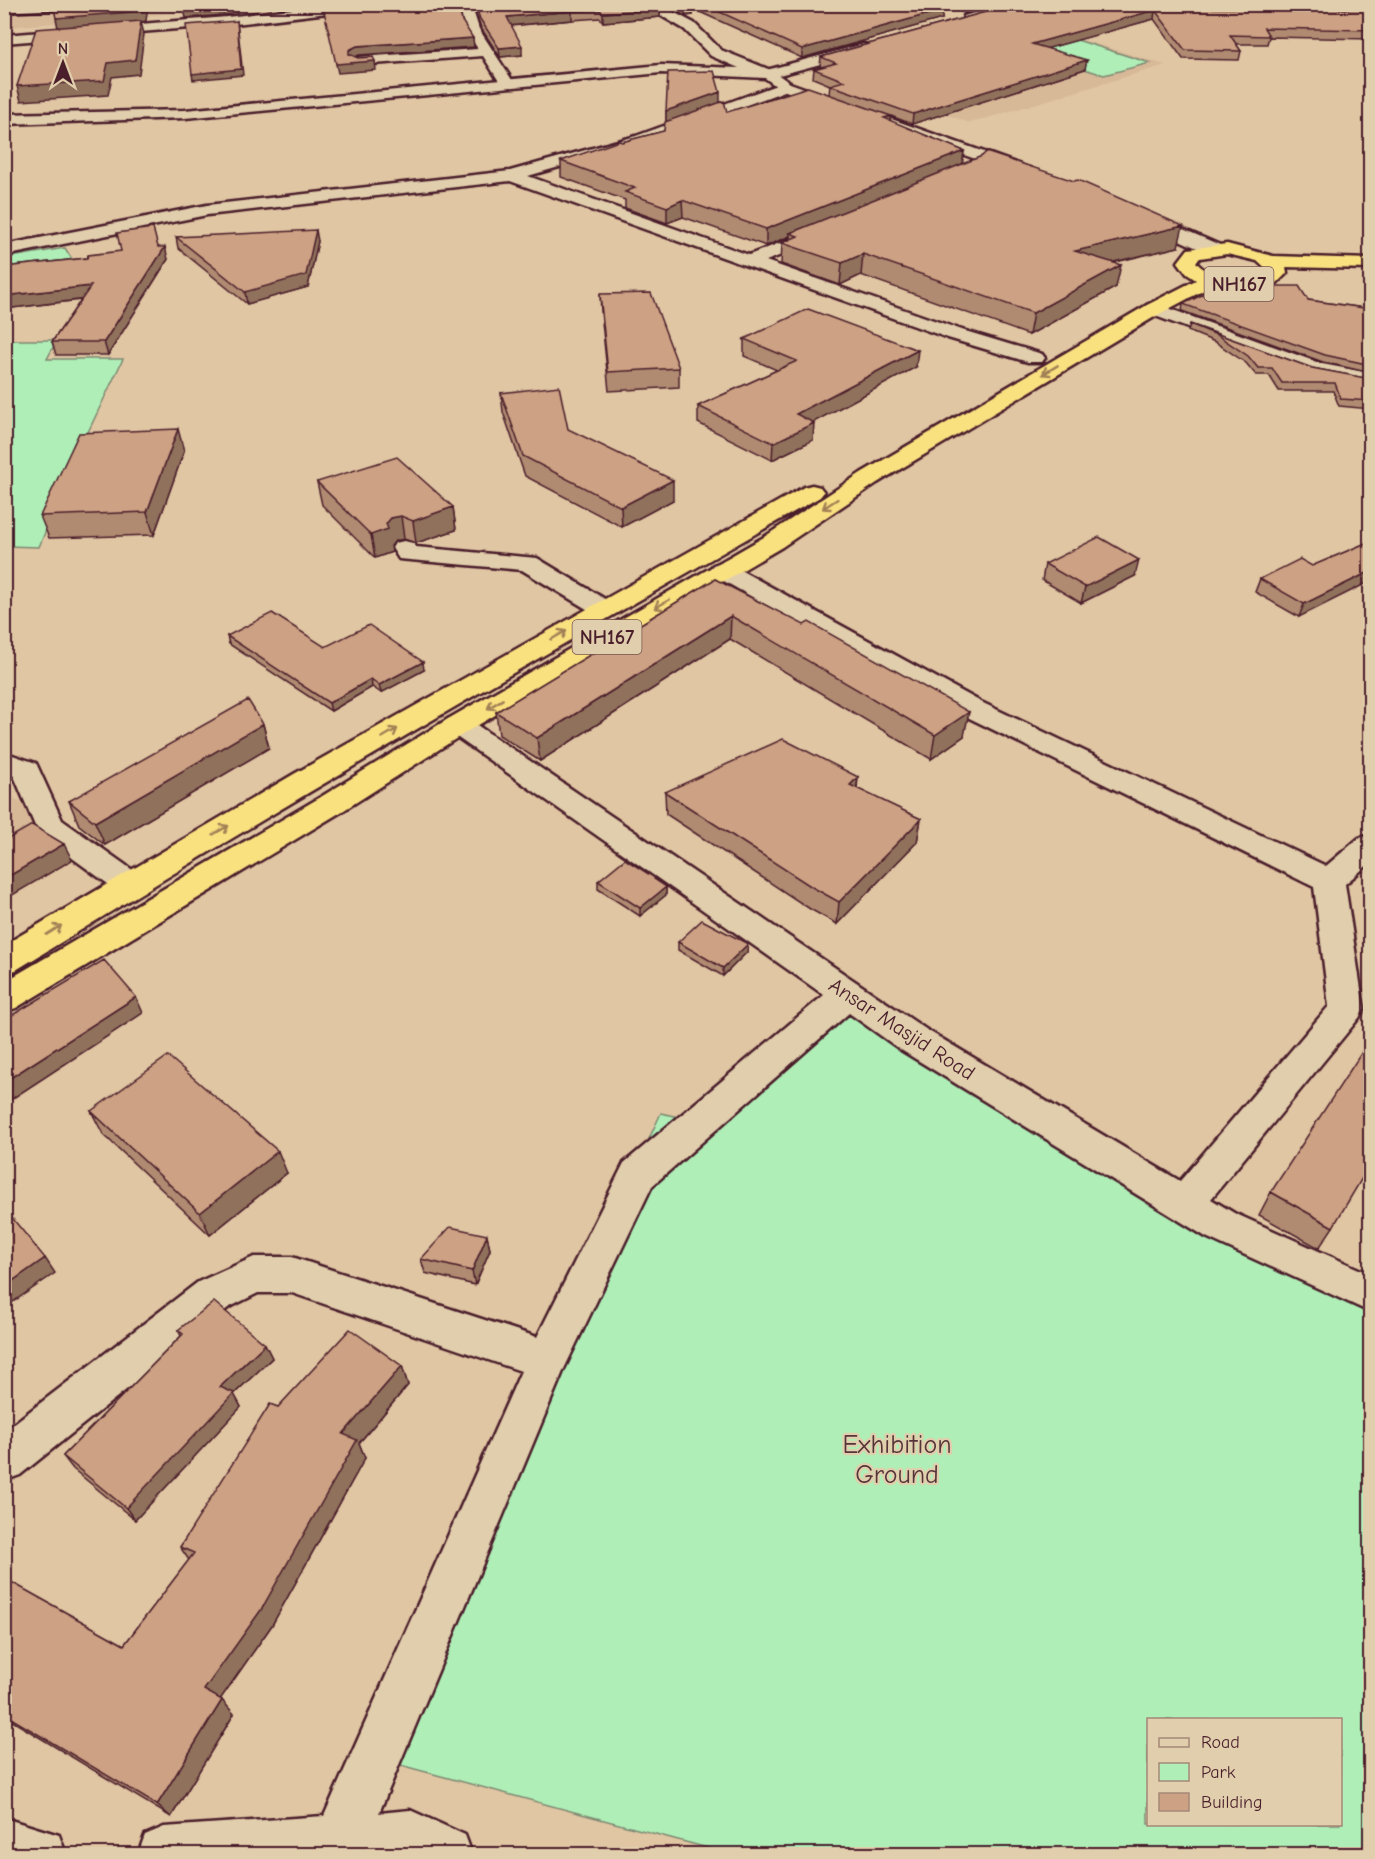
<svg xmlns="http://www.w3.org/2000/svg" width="1375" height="1859" viewBox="0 0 1375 1859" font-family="'Comic Neue',sans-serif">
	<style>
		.built { fill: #d7b897 }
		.green { fill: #afefb7; stroke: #7c8771; stroke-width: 1.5; fill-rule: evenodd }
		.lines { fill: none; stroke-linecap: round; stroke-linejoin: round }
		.minor-casing { stroke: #4a1f2b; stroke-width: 5 }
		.tertiary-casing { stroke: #4a1f2b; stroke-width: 5 }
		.trunk-casing { stroke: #4a1f2b; stroke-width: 5 }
		.minor { fill: #e1ceac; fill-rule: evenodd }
		.tertiary { fill: #e1ceac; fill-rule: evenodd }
		.trunk { fill: #fae180; fill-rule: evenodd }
		.wall { fill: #b08a71; stroke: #4a1f2b; stroke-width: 1.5 }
		.shaded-wall { fill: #90715c; stroke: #4a1f2b; stroke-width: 1.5 }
		.building { fill: #cda183; stroke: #4a1f2b; stroke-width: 1.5 }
		.oneway { stroke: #a28056 }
		.labels { text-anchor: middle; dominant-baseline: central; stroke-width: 4.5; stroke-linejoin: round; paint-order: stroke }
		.shield { fill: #e1ceac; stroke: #775452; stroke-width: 1.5 }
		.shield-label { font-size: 20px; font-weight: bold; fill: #4a1f2b }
		.street-label { font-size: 21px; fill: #4a1f2b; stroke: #e1ceac }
		.near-park-label { font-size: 26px; fill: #543439; stroke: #e1ceac }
	</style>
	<rect width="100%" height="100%" fill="#e0c6a3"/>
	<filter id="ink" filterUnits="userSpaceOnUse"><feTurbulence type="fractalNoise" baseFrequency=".0167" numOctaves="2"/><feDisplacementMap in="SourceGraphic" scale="12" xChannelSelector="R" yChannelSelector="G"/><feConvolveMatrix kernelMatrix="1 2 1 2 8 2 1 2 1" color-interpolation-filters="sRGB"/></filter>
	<g filter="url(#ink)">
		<path class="built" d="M5 5H277L5 27Z
			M1063 34 1165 65 970 123 869 86Z
			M4 790 49 826 4 854Z"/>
		<path class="green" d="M1077 40 1150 63 1104 75 1031 53Z
			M65 248 78 269 5 277V258Z
			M5 340H57L47 359H123L77 455 39 547 5 546Z
			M849 1008 1288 1275 1370 1314V1854H730L363 1755 661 1113 697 1121ZM1148 1720H1340V1824H1148Z"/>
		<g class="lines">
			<g class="minor-casing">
				<path id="minor" d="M4 4H84L78 8 4 12Z
					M334 4H376L370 8 227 25 4 43V35L227 17Z
					M459 4H471L479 29 514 83 512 86H502L483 56 359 65 352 61 359 57 478 49 465 29Z
					M1004 4H1025L969 23 963 19 964 16Z
					M1312 4H1326L1332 12 1326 16 1321 15Z
					M864 44 869 45 871 48 869 51 768 78 761 74 763 71Z
					M785 82 790 83 792 86 790 89 646 142 528 176 749 255 818 228H830L833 232 830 236 766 261 962 330 1042 354 1045 358 1042 362H1028L948 338 510 181 207 215 4 256V245L207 205 510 171 636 136Z
					M1154 303 1322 364 1370 373V385L1310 373 1147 313 1144 309 1147 305Z
					M404 541 413 543 416 547 537 558 613 604 617 609 613 614 604 617 595 614 522 570 399 559 392 548 395 543Z
					M722 562 731 565 981 702 1326 866 1359 838 1370 835V863L1345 884 1364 1009 1359 1018 1211 1199 1234 1213 1370 1274V1312L1206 1237 901 1050 849 1013 652 1186 564 1369 379 1813 410 1810 465 1835 472 1854H138L145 1835 164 1827 324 1816 521 1371 292 1293H258L228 1308 20 1475 4 1481V1431L198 1282 254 1257H292L537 1337 624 1163 824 995 448 731 444 725 448 719 458 716 468 719 927 1030 1180 1181 1329 1006 1314 887 961 714 713 575 709 570 713 565Z
					M4 752 36 763 62 820 141 876 146 884 141 892 130 895 119 892 38 833 14 776 4 772Z
					M4 1818 59 1835 66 1854H4Z"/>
			</g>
			<g class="tertiary-casing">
				<path id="tertiary" d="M641 4H658L694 23 721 50 773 71 790 83 1032 169 1034 172 1032 175H1020L780 89 765 78 661 73 185 118 4 124V114L185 110 661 65 739 68 711 56 684 29Z
					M1141 211 1220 245 1223 249 1220 253H1208L1135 220 1132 216 1135 212Z"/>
			</g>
			<g class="trunk-casing">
				<path id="trunk" d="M1227 244 1273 256 1370 259V269L1286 267 1287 273 1277 283 1259 289 1231 290 1212 286 1161 313 877 483 782 547 468 731 341 812 16 1008 4 1012V982L319 798 448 719 764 537 861 473 1147 305 1196 280 1187 274 1178 262 1188 249ZM1227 254 1257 261 1268 271C1250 286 1211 280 1196 262L1200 258Z
					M812 485 820 487 824 492 820 497C550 651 280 806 16 970L4 973V945L294 774 804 487Z"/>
			</g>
			<use href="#minor" class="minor"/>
			<use href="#tertiary" class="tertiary"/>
			<use href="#trunk" class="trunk"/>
		</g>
		<path class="wall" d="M473 4H652L660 9V17L603 22 600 18 572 20 511 26 522 55 500 57 481 28Z
			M664 4H924L942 19 802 58 693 9V15L685 16Z
			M935 4H993L965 13Z
			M1004 7 1371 9V39L1269 37 1267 44H1236L1241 51 1239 60 1183 59 1154 19 1047 48 1085 69 912 124 891 116 890 121 964 151 962 164 1178 247 1112 263 1116 287 1029 335 861 275 840 285 781 264 782 243 790 239V236L766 246 683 217 667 223 625 208V200L561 177V161L622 142 664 131 666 122V111L720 102 727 112 829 94 830 85 813 78 814 69 823 67 820 66 821 57Z
			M176 237 318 241 308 287 247 304 178 248Z
			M158 247 168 259 108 355H56L52 342 81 300 4 309V267L87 258Z
			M600 294 679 368V387L609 391 601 312Z
			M1308 300 1371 309V373L1323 362 1182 311 1183 304Z
			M1190 324 1312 368 1371 379V409L1339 406 1333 391H1279L1269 375H1256L1246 363 1215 342 1188 331Z
			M744 339 916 367 813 422V440L772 460 698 423V406L777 370 744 356Z
			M501 393 673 500 622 527 525 476 503 412Z
			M184 451 154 535 49 538 40 516Z
			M317 482 453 507 456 530 416 543 404 539 395 541 391 546 392 552 375 558 322 505Z
			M1371 541 1299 617 1255 592 1260 579 1312 566Z
			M1045 564 1135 576 1081 603 1042 580Z
			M715 579 964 736 931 759 730 639 540 761 499 735 496 712Z
			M227 636 325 647 424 670 381 693 372 687 331 711 229 644Z
			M263 724 269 748 105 845 79 825 69 801Z
			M858 777 857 789 921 819 917 842 837 924 810 909 666 814 665 792Z
			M655 878V880L666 887V895L640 916 598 889V881Z
			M678 942 747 952 723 976 678 950Z
			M91 1111 287 1173 210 1235 103 1134Z
			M1271 1192 1333 1227 1319 1248 1259 1215Z
			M487 1235 490 1250 475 1285 425 1273 421 1259Z
			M178 1330 265 1344 272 1358 234 1394 241 1407 135 1520 73 1469 63 1456 181 1336Z
			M402 1366 408 1385 359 1443 365 1458 272 1625 220 1699 234 1714 171 1817 4 1716V1578L124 1645 189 1560 180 1547 278 1407Z"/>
		<path class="shaded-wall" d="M144 4H148L146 21 141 22 144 34 139 74 112 77 108 95 21 101 17 86 58 28 56 18Z
			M235 4H265L236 7 237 14 186 18 184 10Z
			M966 4H993L965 13Z
			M693 6V15L685 16V7Z
			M660 9V17L603 22V13Z
			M943 10 942 19 802 58V49Z
			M1155 10 1154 19 1031 53 1032 44Z
			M572 11V20L507 26V17Z
			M237 21 243 75 193 80 192 74Z
			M473 38 474 47 359 55 351 59 375 61 376 70 338 73 336 64 349 50 357 46Z
			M522 46V55L500 57 499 48Z
			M1087 60 1085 69 912 124 913 114Z
			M720 92V103L666 123V111Z
			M891 116 889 131 884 118Z
			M964 151 962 167 790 233V236L766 246V229Z
			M682 200 683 217 667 223V207Z
			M1183 226 1178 247 1071 272 1075 251Z
			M316 230 318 241 308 287 247 304 245 292Z
			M165 247 168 259 108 355 104 342Z
			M863 254 861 275 840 285 842 263Z
			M1121 265 1116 287 1029 335 1033 313Z
			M91 286 95 298 4 309V296Z
			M918 350 916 367 795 432 796 414Z
			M814 423 813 440 772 460 773 443Z
			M178 429 184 451 154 535 147 512Z
			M673 480V500L622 527 621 507Z
			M453 507 456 530 416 543 413 521Z
			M401 516 404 539 395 541 391 546 392 552 375 558 371 535 391 518Z
			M1139 560 1135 576 1081 603 1085 587Z
			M1371 571V581L1299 617 1304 604Z
			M731 616 730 639 540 761 537 738Z
			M423 662 424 670 381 693 379 685Z
			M371 679 372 687 331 711 329 703Z
			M969 712 964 736 931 759 935 735Z
			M263 724 269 748 105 845 95 822Z
			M858 777 855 799 850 785Z
			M921 819 917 842 837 924 839 902Z
			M64 844 72 860 4 900V879Z
			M666 887V895L640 916V908Z
			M748 944 747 952 723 976V968Z
			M136 997 143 1013 4 1104V1082Z
			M278 1151 287 1173 210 1235 200 1213Z
			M487 1235 490 1250 475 1285 472 1271Z
			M45 1258 55 1273 4 1308V1287Z
			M265 1344 272 1358 234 1394 241 1407 135 1520 126 1508 220 1387Z
			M402 1366 408 1385 359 1443 365 1458 272 1625 217 1704 204 1690 343 1434Z
			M222 1700 234 1714 171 1817 157 1805Z"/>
		<path class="building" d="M53 4H144V11L56 18Z
			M184 4H235V5L184 10Z
			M346 4H458L462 21 473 38 357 46 349 50V54L358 58 373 57 375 61 336 64 323 7Z
			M475 4H652L660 9 603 13 600 10 572 11 507 17 522 46 499 48 480 19Z
			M680 4H692L693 6 685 7Z
			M702 4H924L943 10 802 49Z
			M1004 7 1371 9V30L1264 28 1269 36 1230 35 1241 51 1185 50 1155 10 1032 44 1087 60 913 114 830 85 844 81 814 69 836 63 821 57Z
			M141 21 135 60 108 63 104 81 17 86 36 29Z
			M237 21 241 69 192 74 186 25Z
			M714 71 720 92 666 111 668 72Z
			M808 87 891 116 884 118 964 151 766 229 682 200 667 207 625 192 635 188 561 161 619 141 622 142 664 131 665 122 724 101 727 112Z
			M986 152 1074 181 1078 180 1183 226 1075 251 1121 265 1033 313 863 254 842 263 782 243 798 236 790 233 982 156Z
			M153 228 158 247H165L104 342H52L91 286 4 296V267L87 258 88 255 121 251 117 233Z
			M316 230 306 275 245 292 176 237Z
			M1257 286H1299L1308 300 1371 309V365L1325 355 1183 304 1204 294Z
			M651 293 679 368 608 372 600 294Z
			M808 309 918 350 796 414 814 423 773 443 698 406 797 361 744 339Z
			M1190 324 1312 368 1371 379V401L1341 399 1335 383H1282L1272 368H1258L1248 356 1217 335Z
			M559 386 568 429 673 480 621 507 523 456 501 393Z
			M178 429 147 512 40 516 79 433Z
			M397 457 453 507 413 521 401 516 391 518 386 524 388 529 371 535 317 482Z
			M1099 537 1139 560 1085 587 1045 564Z
			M1371 541V571L1304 604 1260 579 1300 559 1312 566Z
			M715 579 804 625 809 622 969 712 935 735 731 616 537 738 496 712Z
			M272 613 325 647 369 625 423 662 379 685 371 679 329 703 227 636Z
			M248 700 263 724 95 822 69 801Z
			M783 739 858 777 850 785 921 819 839 902 812 887 665 792Z
			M32 825 64 844 4 879V841Z
			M625 859 655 878 654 879 666 887 640 908 598 881Z
			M702 920 748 944 723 968 678 942Z
			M104 960 136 997 4 1082V1020Z
			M1371 1038V1163L1333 1227 1271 1192Z
			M168 1056 278 1151 200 1213 91 1111Z
			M4 1208 45 1258 4 1287Z
			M450 1227 487 1235 472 1271 421 1259Z
			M214 1302 265 1344 220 1387 234 1393 126 1508 63 1456 183 1334 178 1330Z
			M350 1329 402 1366 343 1434 357 1440 261 1610 204 1690 222 1700 157 1805 4 1714V1578L124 1645 194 1553 180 1547 270 1404 278 1407Z"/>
		<defs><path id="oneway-shaft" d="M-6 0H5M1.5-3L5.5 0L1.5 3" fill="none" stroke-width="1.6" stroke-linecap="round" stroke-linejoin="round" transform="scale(1.5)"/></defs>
		<g class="oneway">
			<use href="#oneway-shaft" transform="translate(1050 370) rotate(149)"/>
			<use href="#oneway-shaft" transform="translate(830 504) rotate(147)"/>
			<use href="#oneway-shaft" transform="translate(662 604) rotate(150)"/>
			<use href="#oneway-shaft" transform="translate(559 635) rotate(-30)"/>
			<use href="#oneway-shaft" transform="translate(495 704) rotate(149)"/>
			<use href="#oneway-shaft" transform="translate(390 733) rotate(-30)"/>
			<use href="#oneway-shaft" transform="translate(221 830) rotate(-30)"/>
			<use href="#oneway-shaft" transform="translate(54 930) rotate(-32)"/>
		</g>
	</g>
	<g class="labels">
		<g class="shield">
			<rect x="1204.5" y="267" width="69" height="34" rx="4.5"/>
			<rect x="572.5" y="620" width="69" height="34" rx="4.5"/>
		</g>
		<g class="shield-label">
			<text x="1239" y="284">NH167</text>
			<text x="607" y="637">NH167</text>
		</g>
		<g class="street-label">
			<text transform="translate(902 1029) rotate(33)">Ansar Masjid Road</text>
		</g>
		<g class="near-park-label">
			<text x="897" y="1445">Exhibition<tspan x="897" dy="30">Ground</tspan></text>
		</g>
	</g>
	<rect width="1375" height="1859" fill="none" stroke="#e1ceac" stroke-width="24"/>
	<rect x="12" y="12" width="1351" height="1835" fill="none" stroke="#4a1f2b" stroke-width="2" filter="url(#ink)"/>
	<rect x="1147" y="1718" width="195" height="108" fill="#e1ceac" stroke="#a58878" stroke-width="1.5"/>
	<rect x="1159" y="1738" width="30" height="9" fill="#e1ceac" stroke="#a58878" stroke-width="1.5"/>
	<text x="1201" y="1748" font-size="18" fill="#4a1f2b">Road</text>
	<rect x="1159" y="1763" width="30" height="18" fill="#afefb7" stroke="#a58878" stroke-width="1.5"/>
	<text x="1201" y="1778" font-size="18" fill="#4a1f2b">Park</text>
	<rect x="1159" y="1793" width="30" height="18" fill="#cda183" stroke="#a58878" stroke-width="1.5"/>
	<text x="1201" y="1808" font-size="18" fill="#4a1f2b">Building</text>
	<g transform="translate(63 63)" stroke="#e1ceac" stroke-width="4.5" paint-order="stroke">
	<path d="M0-4.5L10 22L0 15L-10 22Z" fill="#4a1f2b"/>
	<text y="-9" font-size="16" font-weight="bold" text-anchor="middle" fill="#4a1f2b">N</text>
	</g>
</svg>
